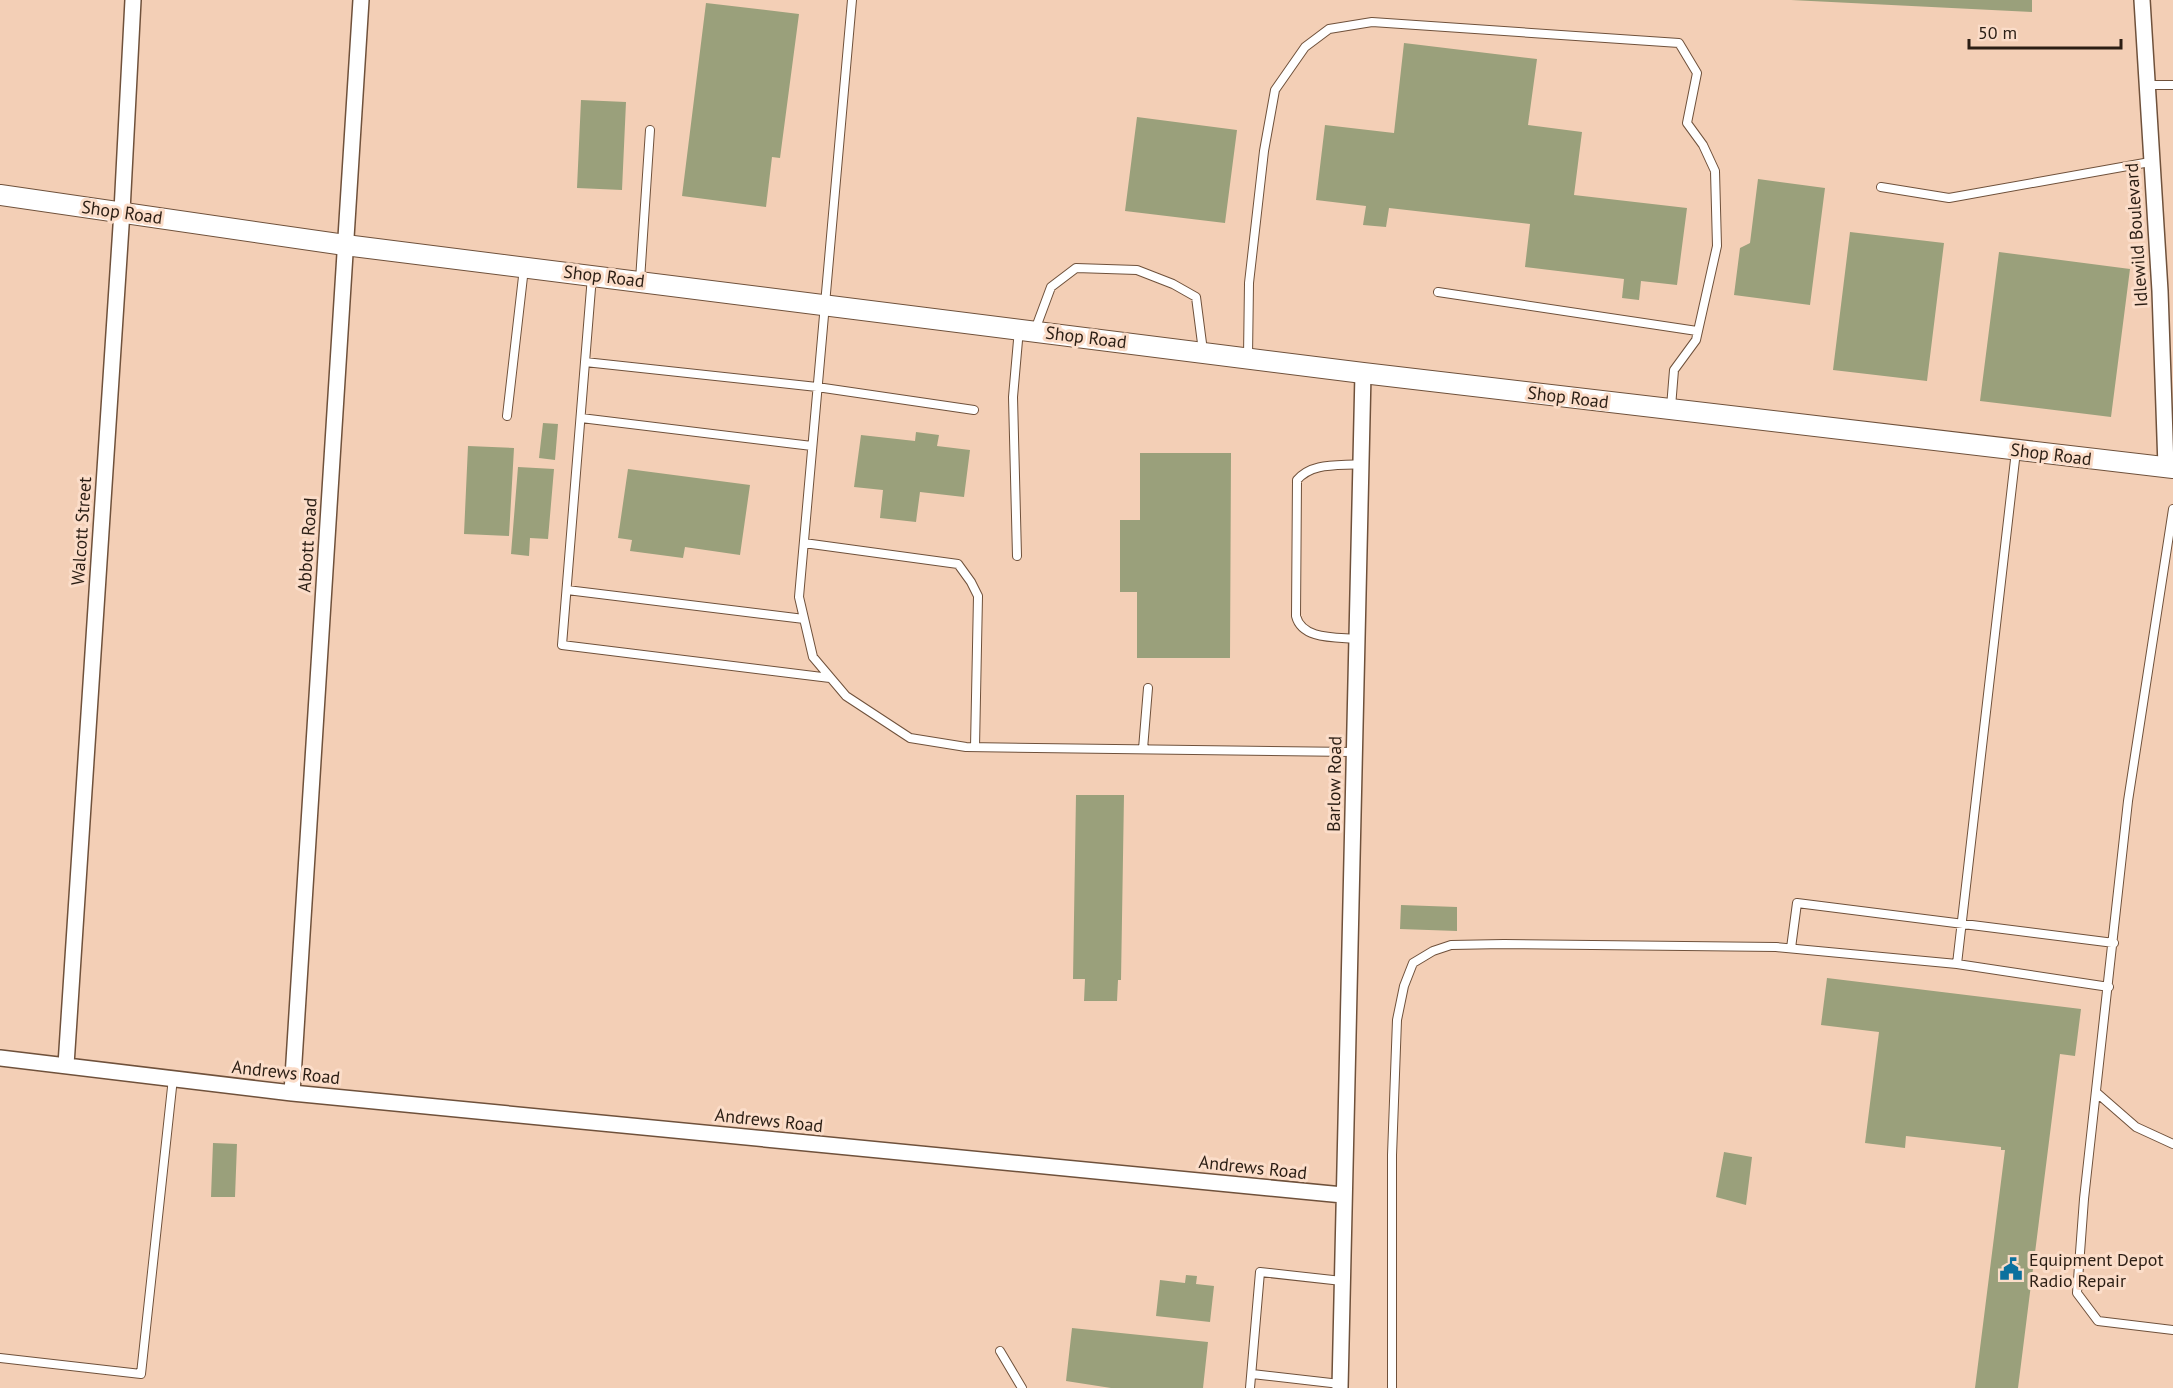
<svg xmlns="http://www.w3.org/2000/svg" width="2173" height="1388" viewBox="0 0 2173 1388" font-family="'PT Sans',sans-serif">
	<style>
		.building { fill: #9aa07b }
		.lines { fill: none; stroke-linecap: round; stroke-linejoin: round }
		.service-casing { stroke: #6f513b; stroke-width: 10 }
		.minor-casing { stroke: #6f513b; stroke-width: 18 }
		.tertiary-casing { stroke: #6f513b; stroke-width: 22 }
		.service { stroke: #fff; stroke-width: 8 }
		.minor { stroke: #fff; stroke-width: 15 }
		.tertiary { stroke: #fff; stroke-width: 20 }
		.labels { text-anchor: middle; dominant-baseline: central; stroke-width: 6; stroke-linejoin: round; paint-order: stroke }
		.street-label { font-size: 18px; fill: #2b1e14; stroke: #fbddc9 }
		.poi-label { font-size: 18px; fill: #2b1e14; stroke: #fbddc9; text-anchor: start }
	</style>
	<rect width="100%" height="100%" fill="#f3cfb6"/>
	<path class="building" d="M1791 0H2032V12Z
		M706 3 799 14 780 158 772 157 766 207 682 196Z
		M1404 43 1537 59 1528 125 1582 132 1574 195 1687 208 1677 285 1641 281 1639 300 1622 298 1624 279 1525 267 1530 224 1389 208 1386 227 1363 225 1366 206 1316 200 1325 125 1394 133Z
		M581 100 626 102 622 190 577 188Z
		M1137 117 1237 130 1225 223 1125 211Z
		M1758 179 1825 188 1810 305 1734 295 1740 248 1750 243Z
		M1850 232 1944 243 1927 381 1833 370Z
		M1999 252 2130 269 2111 417 1980 401Z
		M543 423 558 424 555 460 539 458Z
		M916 432 939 435 937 446 970 450 964 497 920 492 916 522 880 518 883 490 854 487 861 435 915 441Z
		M468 446 514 448 509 536 464 534Z
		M1140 453H1231L1230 658H1137V592H1120V520H1140Z
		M518 467 554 469 548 539 530 538 529 556 511 554Z
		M628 469 750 485 740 555 685 547 683 558 630 551 632 540 618 538Z
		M1076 795H1124L1121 980H1118L1117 1001H1084L1085 979H1073Z
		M1401 905 1457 907V931L1400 929Z
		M1827 978 2081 1009 2075 1056 2060 1054 2018 1388H1975L2005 1150H2001V1147L1906 1136 1905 1148 1865 1143 1879 1032 1821 1025Z
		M213 1143 237 1144 235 1197H211Z
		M1724 1152 1752 1157 1746 1205 1716 1197Z
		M1186 1275 1197 1276 1196 1284 1214 1286 1210 1322 1156 1316 1160 1280 1185 1283Z
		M1072 1328 1208 1342 1203 1388H1111L1066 1381Z"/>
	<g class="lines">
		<g class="service-casing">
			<path id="service" d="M852 0 799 597 813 657 846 696 910 738 966 747 1354 752
				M2147 85H2173
				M1881 187 1949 198 2150 162
				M592 276 562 645 830 678
				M640 280 650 130
				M1438 292 1697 331
				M1035 330 1051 287 1076 268 1137 270 1173 284 1196 297 1203 351
				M1248 356 1249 283 1264 151 1275 90 1305 47 1329 29 1372 22 1679 43 1697 73 1687 123 1703 145 1715 171 1717 246 1696 340 1674 370 1671 407
				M585 362 817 387 974 410
				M507 416 524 268
				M581 418 812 446
				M2173 509 2128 801 2084 1199 2077 1293 2098 1321 2173 1330
				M804 543 958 564 971 582 978 596 975 747
				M1017 556 1013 397 1019 329
				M567 590 804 619
				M1357 639C1336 637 1302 640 1296 616L1297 480C1312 462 1338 466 1361 464
				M1143 749 1148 688
				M1791 948 1797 903 2114 943
				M1957 964 2109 987
				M2097 1093 2136 1127 2173 1144
				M1000 1351 1022 1388
				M0 1358 141 1374 173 1078
				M1252 1374 1340 1384
				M1250 1388 1260 1272 1342 1281
				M1392 1388V1155L1397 1020 1404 986 1413 963 1433 951 1451 945 1504 944 1776 947 1957 964 2016 451"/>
		</g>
		<g class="minor-casing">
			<path id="minor" d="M2142 0 2160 291 2166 467
				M0 1058 292 1093 1343 1195
				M66 1065 122 211 133 0
				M292 1093 361 0
				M1340 1388 1363 373"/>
		</g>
		<g class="tertiary-casing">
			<path id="tertiary" d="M0 195 345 245 1363 373 2173 468"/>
		</g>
		<use href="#service" class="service"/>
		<use href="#minor" class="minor"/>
		<use href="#tertiary" class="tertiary"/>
	</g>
	<defs>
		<g id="civic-bare" transform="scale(1.8)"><path d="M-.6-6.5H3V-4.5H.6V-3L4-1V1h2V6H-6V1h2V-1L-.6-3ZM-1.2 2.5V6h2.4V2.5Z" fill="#0c719e" stroke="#fbddc9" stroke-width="2.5" paint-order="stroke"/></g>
	</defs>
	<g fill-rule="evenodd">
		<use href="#civic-bare" x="2011" y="1269"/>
	</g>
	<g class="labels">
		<g class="street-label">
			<text transform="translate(122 212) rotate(8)">Shop Road</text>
			<text transform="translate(2136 235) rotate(-94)">Idlewild Boulevard</text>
			<text transform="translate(604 276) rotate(7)">Shop Road</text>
			<text transform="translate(1086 337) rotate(7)">Shop Road</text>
			<text transform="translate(1568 397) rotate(7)">Shop Road</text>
			<text transform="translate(2051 454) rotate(7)">Shop Road</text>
			<text transform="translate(81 531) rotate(-86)">Walcott Street</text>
			<text transform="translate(307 545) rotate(-86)">Abbott Road</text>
			<text transform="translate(1334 784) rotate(-89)">Barlow Road</text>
			<text transform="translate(286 1072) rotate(6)">Andrews Road</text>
			<text transform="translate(769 1120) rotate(6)">Andrews Road</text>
			<text transform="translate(1253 1167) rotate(6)">Andrews Road</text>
		</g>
		<g class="poi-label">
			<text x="2029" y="1259">Equipment Depot<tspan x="2029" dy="21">Radio Repair</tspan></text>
		</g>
	</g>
	<path d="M1969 39v9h152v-9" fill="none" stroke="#2b1e14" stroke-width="3"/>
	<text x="1978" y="39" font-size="18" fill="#2b1e14" stroke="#fbddc9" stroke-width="4.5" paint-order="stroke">50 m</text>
</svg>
